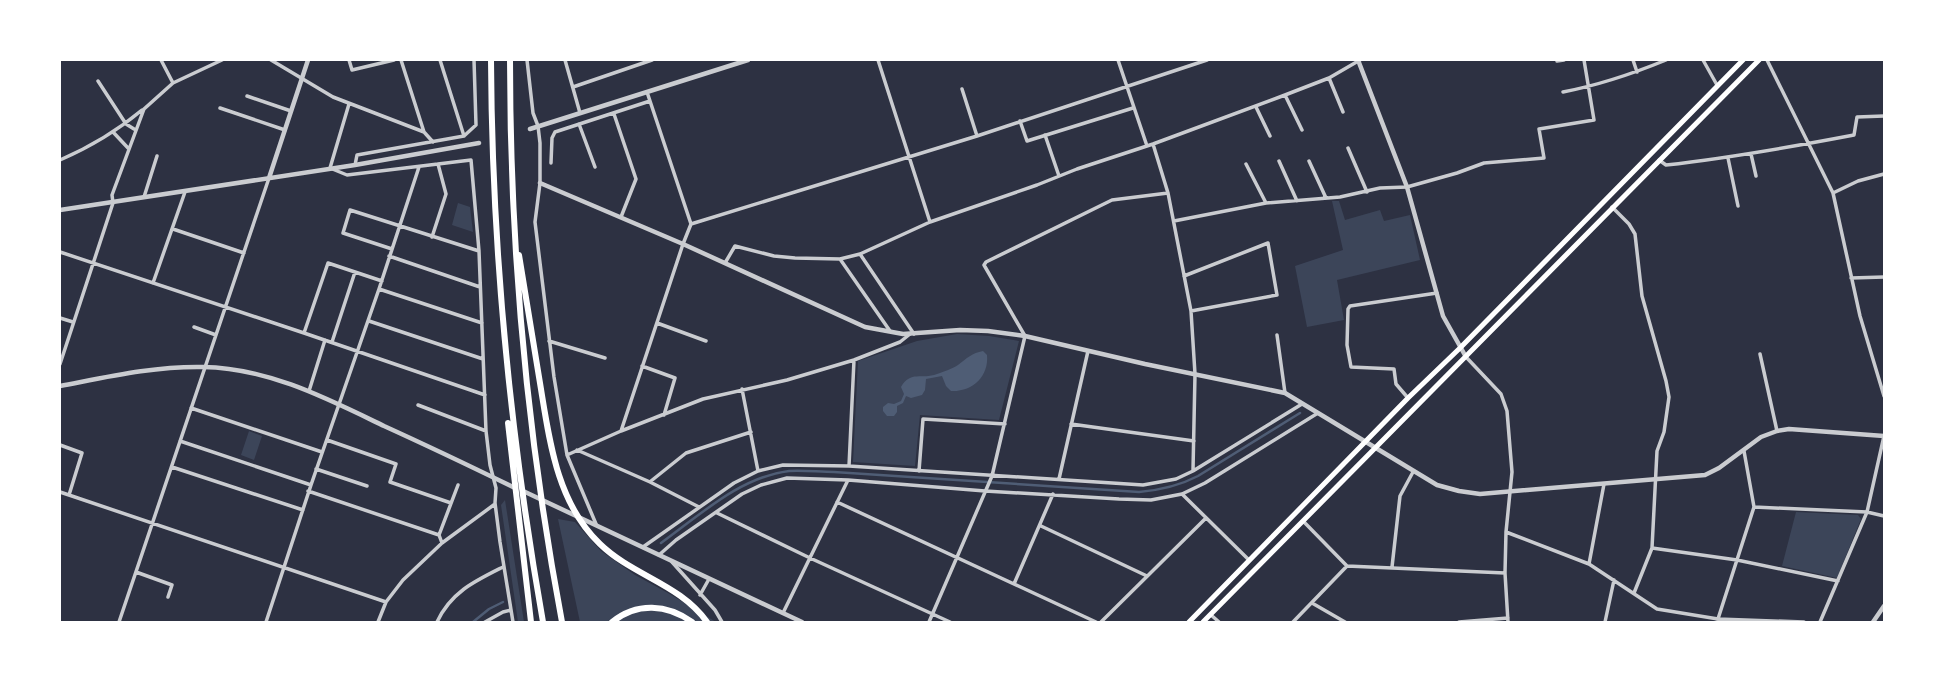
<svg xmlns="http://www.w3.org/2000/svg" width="1944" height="682" viewBox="0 0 1944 682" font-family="'DM Sans',sans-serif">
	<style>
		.green { fill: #3c4559 }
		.water { fill: #4f5d75 }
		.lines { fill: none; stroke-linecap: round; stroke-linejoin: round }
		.stream { stroke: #4f5d75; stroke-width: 2.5 }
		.minor { stroke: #caccd0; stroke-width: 3.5 }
		.tertiary { stroke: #caccd0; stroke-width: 4.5 }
		.trunk { stroke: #fff; stroke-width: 5 }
		.motorway { stroke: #fff; stroke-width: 6 }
	</style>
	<rect width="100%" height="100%" fill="#2d3142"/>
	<path class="green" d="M1332 201H1339L1345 220 1380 210 1384 221 1410 215 1420 260 1337 280 1344 320 1307 327 1295 266 1343 250Z
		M458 203 470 207 473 232 452 225Z
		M957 334 989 336 1019 341 999 420 920 415 915 466 853 462 858 361 917 341Z
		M249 431 262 436 254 460 241 455Z
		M505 500 524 622H518L501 505Z
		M1796 512 1858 515 1861 519 1837 578 1782 566Z
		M558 519 575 522 601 551 635 575 668 593 716 622H580Z"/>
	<path class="water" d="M983 351 987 355C989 377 972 392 951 391L946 386 942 376 926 379 925 390 922 395 911 398 906 396 903 403 897 406V412L894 416H887L883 411V407L888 403 894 404 901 401 904 394 901 387C911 370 921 380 937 374 943 372 952 369 958 365 967 358 972 353 983 351Z"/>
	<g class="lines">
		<path class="stream" d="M661 543C700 515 740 477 789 471 804 470 819 472 834 472L1139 492C1161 490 1179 486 1198 476L1300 413
			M473 622 489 609 503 602"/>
		<path class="minor" d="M161 60 173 83
			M271 60 333 97 424 132 433 142
			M349 60 352 70 394 60
			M401 60 424 132
			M440 60 464 136
			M527 60 533 113 538 126 540 143V183L535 222 554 377 567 455 596 524
			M565 60 580 113
			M878 60 930 222
			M1118 60 1147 146
			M1633 60 1637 72
			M1703 60 1717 85
			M1767 60 1833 193 1860 316 1884 396
			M1557 61 1564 60
			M1329 78 1343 112
			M98 81 126 124 134 129
			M573 87 652 60
			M962 89 977 136
			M647 92 691 224
			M1563 92C1599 85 1632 74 1666 60
			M1285 95 1302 130
			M247 96 291 111
			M349 104 330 168 347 175 471 160 479 251 486 431 490 465 496 488 495 503 500 542 513 622
			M1256 107 1270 136
			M220 108 285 130
			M614 114 636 179 621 217
			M1020 121 1027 141 1133 108
			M579 124 595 167
			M113 132 128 148
			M1045 135 1059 176
			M1153 144 1168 193 1191 311 1195 374 1193 470
			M1348 148 1367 192
			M1751 154 1756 176
			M1728 158 1738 206
			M60 160C90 147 117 131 142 110
			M1659 160 1666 165C1729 158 1791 147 1854 135L1857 117 1884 116
			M1279 161 1297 201
			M1309 161 1326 198
			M551 163 552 138 555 132 650 101
			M1246 164 1266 203
			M355 165 357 155 464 136 476 125 474 60
			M1833 193 1858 181 1884 174
			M144 197 157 156
			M1612 207 1629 224 1635 234 1642 296 1666 381 1669 397 1664 432 1657 451 1652 548 1634 593
			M1174 221 1266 203 1340 197 1380 188 1407 187 1457 173 1484 163 1544 158 1539 129 1594 120 1584 60
			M173 229 244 253
			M432 237 446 194 438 164
			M392 249 343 233 350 210 479 251
			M60 252 304 333 485 395
			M860 254 914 334
			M389 256 480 287
			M840 259 890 331
			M725 263 735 246 774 256 795 258 840 259 860 254 930 222 1037 185 1077 169 1153 144 1285 95 1329 78 1360 60
			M1184 276 1268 243 1277 295 1191 311
			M1851 278 1884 277
			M153 283 185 192
			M379 289 482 323
			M60 318 73 322
			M369 321 483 359
			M657 323 706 341
			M194 327 216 335
			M304 333 328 263 382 281
			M1277 335 1285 393
			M549 341 605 358
			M332 342 355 272
			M1760 354 1777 431
			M1466 357 1501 394 1507 411 1512 472 1506 532 1505 573 1508 622
			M60 364 113 203 112 195 144 109 173 83 222 60
			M642 366 675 378 664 415
			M742 389 758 471
			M309 391 325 340
			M1408 398 1396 384 1394 369 1351 367 1347 345 1348 309 1350 306 1437 293
			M418 405 486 431
			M191 408 322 452
			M1071 424 1194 441
			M621 431 683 244 691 224 977 136 1207 60
			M327 440 396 464 390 482 451 503
			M180 441 311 485
			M60 445 82 453 69 495
			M577 450 650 482 699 507
			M567 455 621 431 703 399 787 380 854 360 900 342 910 334
			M849 466 854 360
			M172 467 303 510
			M316 469 367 486
			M919 471 923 419 1005 424
			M1059 479 1088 351
			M651 481 686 453 751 432
			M308 491 439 535 442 543
			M60 492 386 602
			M1182 494 1249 560
			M837 502 1096 622
			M1754 507 1867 512 1884 516
			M717 513 810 558 950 622
			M1304 522 1347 566 1505 573
			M1041 526 1147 576
			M1506 532 1589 564 1657 609 1718 619 1804 622
			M439 535 458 485
			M643 547 734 483 758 471 783 465 849 466 1143 485 1176 479 1193 471 1302 404
			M1652 548 1737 560 1838 581
			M659 555 676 540 742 494 761 485 787 478 848 480 985 491 1119 499 1151 500 1182 494 1205 483 1318 413
			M672 562 715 610 722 622
			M1589 564 1604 484
			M1392 567 1400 496 1413 472
			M136 572 172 585 168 597
			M1014 584 1053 494
			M700 595 709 579
			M1312 603 1345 622
			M783 613 848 480
			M1211 615 1219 622
			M119 622 269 178
			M266 622 311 485 379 289 419 167
			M378 622 386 602 403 580 442 543 495 504
			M437 622C451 592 475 581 503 567
			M485 622 503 612 511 610
			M929 622 992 476 1025 336 984 265 986 262 1112 200 1168 193
			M1101 622 1206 518
			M1293 622 1347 566
			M1459 622 1508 618
			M1605 622 1614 580
			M1717 622 1754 507 1744 451
			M1820 622 1867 512 1884 436"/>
		<path class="tertiary" d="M1358 60 1407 187 1443 316 1466 357
			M530 129 748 60
			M269 178 308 60
			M540 183 683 244 865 327 903 334 960 330 988 331 1025 336 1145 364 1285 393 1437 485 1459 491 1480 494 1705 475 1719 468 1761 437 1777 431 1789 429 1884 436
			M60 210 355 165 479 143
			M60 386C107 377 154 366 203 367 268 368 326 398 384 426 428 446 472 467 515 488
			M523 491 802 622
			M1873 622 1884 606"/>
		<path class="trunk" d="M1189 622 1408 398 1460 348 1743 60
			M1203 622 1759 60"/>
		<path class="motorway" d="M491 60C492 249 510 436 543 622
			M510 60C510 248 527 437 562 622
			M519 255C526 296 532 336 539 377 549 436 555 501 600 544 633 576 680 584 707 622
			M508 423 531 622
			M612 622C637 602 667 604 692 622"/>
	</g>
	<rect width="1944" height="682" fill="none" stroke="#ffffff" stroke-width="122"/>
</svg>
